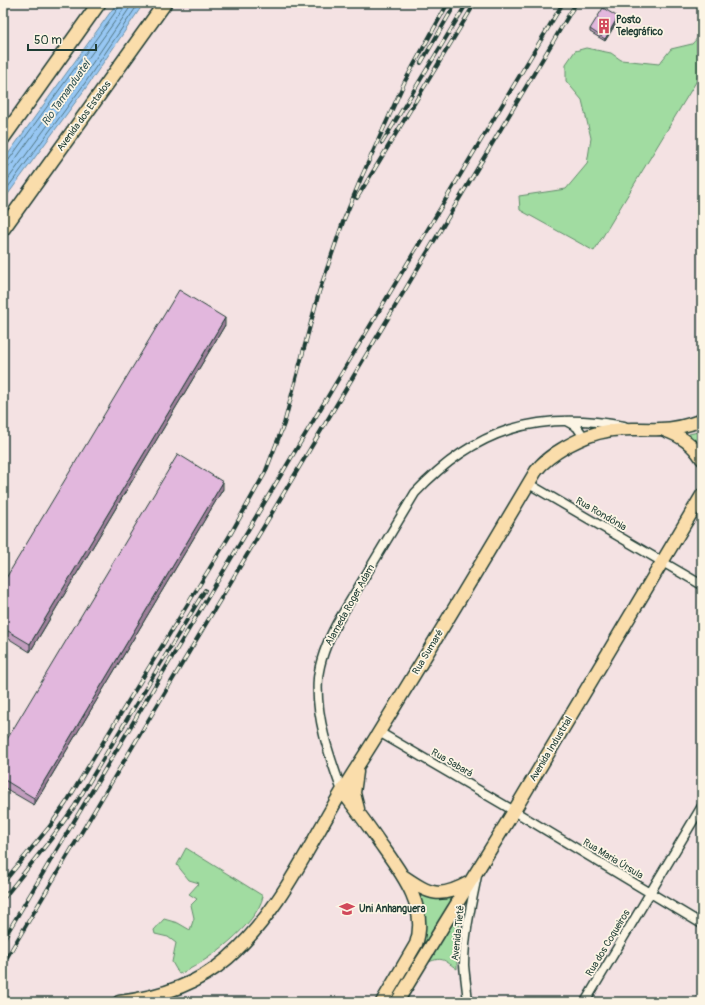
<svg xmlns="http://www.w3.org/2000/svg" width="705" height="1005" viewBox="0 0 705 1005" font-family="Pangolin,sans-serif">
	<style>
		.green { fill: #a1dca1; stroke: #608c6a }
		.water { fill: #97c7f3; stroke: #6790a7 }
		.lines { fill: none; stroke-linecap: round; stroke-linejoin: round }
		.shore { stroke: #4f7480; stroke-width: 1 }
		.minor-casing { stroke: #1f3d34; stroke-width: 11 }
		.primary-casing { stroke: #1f3d34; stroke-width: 15 }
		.trunk-casing { stroke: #1f3d34; stroke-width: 16 }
		.minor { stroke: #fcf5e5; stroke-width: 8 }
		.primary { stroke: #faddab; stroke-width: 12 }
		.trunk { stroke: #faddab; stroke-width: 13 }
		.rail-casing { stroke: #1f3d34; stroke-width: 4 }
		.rail { stroke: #fcf5e5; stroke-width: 2.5; stroke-dasharray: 8; stroke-linecap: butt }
		.wall { fill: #c29dbe; stroke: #1f3d34 }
		.shaded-wall { fill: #9e809b; stroke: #1f3d34 }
		.building { fill: #e2b7dd; stroke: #1f3d34 }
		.labels { text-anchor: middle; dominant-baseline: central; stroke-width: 3.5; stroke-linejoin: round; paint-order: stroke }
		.poi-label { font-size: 10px; font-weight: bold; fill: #1f3d34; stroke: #fcf5e5; text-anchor: start }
		.street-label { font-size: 10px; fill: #1f3d34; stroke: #fcf5e5 }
		.water-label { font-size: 11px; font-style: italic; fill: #37595a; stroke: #fcf5e5 }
	</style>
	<rect width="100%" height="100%" fill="#f4e2e3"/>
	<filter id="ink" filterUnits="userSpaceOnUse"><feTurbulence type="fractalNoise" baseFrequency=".025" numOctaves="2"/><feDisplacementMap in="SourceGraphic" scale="8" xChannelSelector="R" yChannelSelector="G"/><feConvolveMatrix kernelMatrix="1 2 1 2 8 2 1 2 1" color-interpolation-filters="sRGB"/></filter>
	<g filter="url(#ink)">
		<path class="green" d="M702 33V72L594 251 520 210 519 196 566 189 587 164 591 138 582 100 566 81V64L575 51 586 48 611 53 621 60 659 64 671 49 692 44Z
			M702 431V451L688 436 689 434Z
			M186 848 263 896C258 924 205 964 179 974L172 962 176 943 168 937 155 934 154 930 164 919 178 923 190 930 194 918 191 905 197 899 189 894 199 883 189 880 177 865Z
			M416 889 438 898 450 899 452 902 420 958 416 956 420 949Z
			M459 916 460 920 457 951V969C445 961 443 956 429 962L454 918Z"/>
		<path class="water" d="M117 3H144L88 85 3 201V161Z"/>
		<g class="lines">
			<path class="shore" d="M3 163 8 161 119 7 120 3
				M3 168 8 167 12 164 123 10 125 3
				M3 186 81 80 133 3
				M3 194 85 83 139 3"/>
			<g class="minor-casing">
				<path id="minor" d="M566 421 577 427 584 437
					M529 484 702 585
					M379 732 504 805 702 924
					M342 791C329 755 315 716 318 678 320 658 328 640 337 623L415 493C475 429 538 410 624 426
					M468 1002C467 990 465 977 464 965 464 935 471 905 477 876
					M585 1002 702 806"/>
			</g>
			<g class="primary-casing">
				<path id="primary" d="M664 430C681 436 693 444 702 459
					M357 772 354 793 358 809
					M342 791C355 808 368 825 380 843 400 871 429 907 416 944L382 1002
					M403 876C431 895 439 899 470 882
					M119 1002C160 997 197 985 228 958 279 913 307 849 342 791 354 771 367 752 379 732 432 646 484 559 536 471 544 460 555 453 567 446 580 439 592 433 607 431 625 427 642 430 660 429 674 429 689 425 702 420
					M397 1002 445 923 514 811 702 495"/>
			</g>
			<g class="trunk-casing">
				<path id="trunk" d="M3 138 99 3
					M3 229 165 3"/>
			</g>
			<use href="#minor" class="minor"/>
			<use href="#primary" class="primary"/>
			<use href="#trunk" class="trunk"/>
			<g class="rail-casing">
				<path id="rail" d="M421 63 456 3
					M382 143 467 3
					M357 198 475 3
					M3 883 50 826 66 803 230 535 265 473 284 424 319 292 343 222 362 176 405 81 448 3
					M3 899 51 839 74 807 205 590
					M3 940 563 3
					M3 964 576 3"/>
			</g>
			<use href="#rail" class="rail"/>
		</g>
		<path class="wall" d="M618 20 605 41 590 32V29Z
			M225 325 30 652 3 635V583Z
			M223 489 34 805 3 787V746Z"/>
		<path class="shaded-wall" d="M618 17V20L605 41V39Z
			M225 318V325L30 652V644Z
			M223 482V489L34 805V798Z"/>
		<path class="building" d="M603 8 618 17 605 39 590 29Z
			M179 290 225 318 30 644 3 628V583Z
			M178 454 223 482 34 798 3 779V746Z"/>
	</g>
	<defs>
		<g id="building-bare" transform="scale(1.2)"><path d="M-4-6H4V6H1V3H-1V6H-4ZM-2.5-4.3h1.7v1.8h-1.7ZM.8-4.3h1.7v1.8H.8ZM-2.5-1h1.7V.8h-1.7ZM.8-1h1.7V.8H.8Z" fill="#d1495b" stroke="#fcf5e5" stroke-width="2.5" paint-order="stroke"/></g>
		<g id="university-bare" transform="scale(1.2)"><path d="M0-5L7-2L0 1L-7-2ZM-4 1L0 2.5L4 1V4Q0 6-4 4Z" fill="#d1495b" stroke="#fcf5e5" stroke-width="2.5" paint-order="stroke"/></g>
	</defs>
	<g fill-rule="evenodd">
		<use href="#building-bare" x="604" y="26"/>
		<use href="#university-bare" x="347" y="909"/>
	</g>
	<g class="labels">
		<g class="poi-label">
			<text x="616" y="20">Posto<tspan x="616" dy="12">Telegráfico</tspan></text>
			<text x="359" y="909">Uni Anhanguera</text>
		</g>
		<g class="street-label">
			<text transform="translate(84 116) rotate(-54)">Avenida dos Estados</text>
			<text transform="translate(601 514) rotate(30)">Rua Rondônia</text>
			<text transform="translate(350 605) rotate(-61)">Alameda Roger Adam</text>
			<text transform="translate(428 652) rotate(-59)">Rua Sumaré</text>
			<text transform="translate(551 749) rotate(-59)">Avenida Industrial</text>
			<text transform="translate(452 763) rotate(30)">Rua Sabará</text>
			<text transform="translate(613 859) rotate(31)">Rua Maria Úrsula</text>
			<text transform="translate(458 933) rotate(-84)">Avenida Tietê</text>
			<text transform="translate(608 943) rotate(-59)">Rua dos Coqueiros</text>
		</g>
		<g class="water-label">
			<text transform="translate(66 93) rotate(-55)">Rio Tamanduateí</text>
		</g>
	</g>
	<rect width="705" height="1005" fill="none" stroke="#fcf5e5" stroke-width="16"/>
	<rect x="8" y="8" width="689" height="989" fill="none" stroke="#1f3d34" stroke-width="1.5" filter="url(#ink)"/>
	<path d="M28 44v6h68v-6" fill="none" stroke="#1f3d34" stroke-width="2"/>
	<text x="34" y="44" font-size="12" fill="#1f3d34" stroke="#fcf5e5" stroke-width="3" paint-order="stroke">50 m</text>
</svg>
